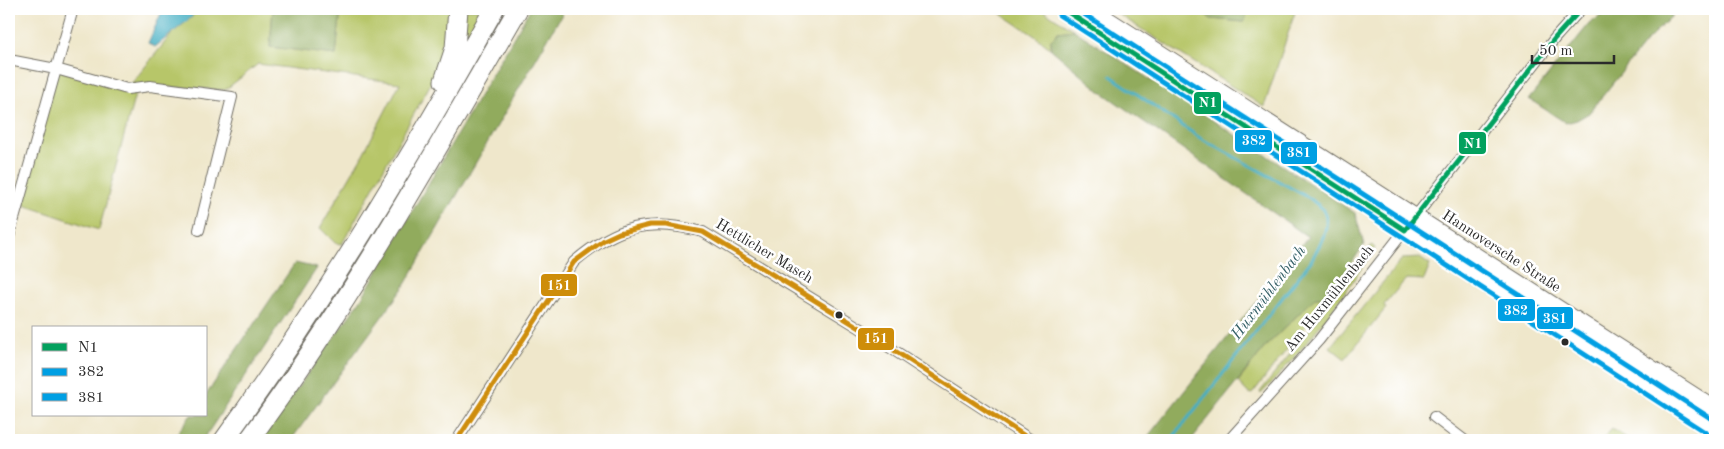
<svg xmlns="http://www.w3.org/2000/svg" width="1724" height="449" viewBox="0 0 1724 449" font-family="'Old Standard TT',serif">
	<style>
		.green { fill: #b7c669; stroke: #71784a }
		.forest { fill: #91ab5d; stroke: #5e6b44 }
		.water { fill: #44afc2; stroke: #386d76 }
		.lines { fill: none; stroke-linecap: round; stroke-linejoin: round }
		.stream { stroke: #44afc2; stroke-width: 3 }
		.minor-casing { stroke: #706d63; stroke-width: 12 }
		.secondary-casing { stroke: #706d63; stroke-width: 16 }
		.motorway-casing { stroke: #706d63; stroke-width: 21 }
		.minor { stroke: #fff; stroke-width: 10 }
		.secondary { stroke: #fff; stroke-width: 14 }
		.motorway { stroke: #fff; stroke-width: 19 }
		.bus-1-casing { stroke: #fff; stroke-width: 9 }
		.bus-2-casing { stroke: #fff; stroke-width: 9 }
		.bus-3-casing { stroke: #fff; stroke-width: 9 }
		.bus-4-casing { stroke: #fff; stroke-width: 9 }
		.bus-1 { stroke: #03a15e; stroke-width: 5 }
		.bus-2 { stroke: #009fe3; stroke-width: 5 }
		.bus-3 { stroke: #009fe3; stroke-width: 5 }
		.bus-4 { stroke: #ce8d09; stroke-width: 5 }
		.bus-dot { fill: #2b2b2b; stroke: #fff; stroke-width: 2 }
		.labels { text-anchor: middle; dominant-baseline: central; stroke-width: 5; stroke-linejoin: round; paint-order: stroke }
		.street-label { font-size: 15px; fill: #2b2b2b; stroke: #fff }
		.water-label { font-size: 16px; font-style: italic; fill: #356067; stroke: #fff }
		.line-badge { stroke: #fff; stroke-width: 2 }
		.badge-label { font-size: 14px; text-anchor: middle; font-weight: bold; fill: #fff }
	</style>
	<rect width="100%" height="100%" fill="#fff"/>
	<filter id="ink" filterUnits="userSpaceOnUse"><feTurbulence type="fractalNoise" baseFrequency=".02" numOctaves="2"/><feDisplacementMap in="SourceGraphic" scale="10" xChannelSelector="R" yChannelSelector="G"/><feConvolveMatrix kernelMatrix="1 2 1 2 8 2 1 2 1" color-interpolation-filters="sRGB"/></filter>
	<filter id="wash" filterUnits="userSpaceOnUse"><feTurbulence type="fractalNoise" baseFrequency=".0096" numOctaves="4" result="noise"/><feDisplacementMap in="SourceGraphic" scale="20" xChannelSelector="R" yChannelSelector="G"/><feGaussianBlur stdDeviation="1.12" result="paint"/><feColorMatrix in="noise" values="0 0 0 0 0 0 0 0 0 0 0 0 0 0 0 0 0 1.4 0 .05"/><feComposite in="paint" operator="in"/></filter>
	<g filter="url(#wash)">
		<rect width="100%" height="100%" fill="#efe7cb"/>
		<path class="green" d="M192 9H273L270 47 336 55 341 9H450L448 46 441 65 342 244 335 243 320 228 362 156 400 83 258 64 225 90 150 86 137 87 99 230 18 203 56 69 127 89Z
			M458 9H482L468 35 455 48Z
			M994 9H1041L1074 30 1058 32 1051 40V49L1035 36Z
			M1110 9H1199L1211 19 1243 22 1249 9H1296L1264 107Z
			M1440 243 1550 313 1582 327 1715 413V423L1439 245Z
			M1372 245 1375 248C1342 299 1304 350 1261 394L1260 392 1313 325Z
			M1420 258 1430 265 1424 280 1406 279 1384 305 1386 308 1345 359 1330 347 1402 259Z
			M1316 297H1328L1252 394 1248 393 1238 382 1265 347Z
			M1612 429 1630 440H1602Z"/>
		<path class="forest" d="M273 9H341L336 55 270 47Z
			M530 9H565L403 288 291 440H260L360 301Z
			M1199 9H1249L1244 22 1211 19Z
			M1611 9H1679L1646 42 1589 113 1577 120 1566 123 1529 99 1589 24Z
			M1074 30 1355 213 1364 245 1328 297H1316L1265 347 1191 440H1145L1308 237 1100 91 1051 49V40L1058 32Z
			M295 263 317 268 203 440H172L191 415H206V395Z"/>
		<path class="water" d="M163 9H195L192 17 155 47 148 43Z"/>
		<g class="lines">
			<path class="stream" d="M1111 76 1200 138 1311 199C1314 203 1321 206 1323 210 1333 226 1318 247 1311 261L1171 440"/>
		</g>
	</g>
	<g filter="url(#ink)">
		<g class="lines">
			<g class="minor-casing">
				<path id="minor" d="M9 60 56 69 127 89 150 86 232 97 199 230
					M9 237 73 9
					M1434 417 1464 440
					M457 440 574 262C616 226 649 217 703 232L860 328 1031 440
					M1229 440 1319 340 1555 38 1581 9"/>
			</g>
			<g class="secondary-casing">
				<path id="secondary" d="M1063 9 1715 430
					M1093 9 1715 408"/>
			</g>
			<g class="motorway-casing">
				<path id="motorway" d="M444 81 455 48 458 9
					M224 440C324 302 411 157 494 9
					M249 440C350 303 433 156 518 9"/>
			</g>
			<use href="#minor" class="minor"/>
			<use href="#secondary" class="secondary"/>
			<use href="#motorway" class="motorway"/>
			<g class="bus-1-casing">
				<path id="bus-1" d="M1063 9 1405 230 1555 38 1581 9"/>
			</g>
			<g class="bus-2-casing">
				<path id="bus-2" d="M1059 15 1711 436"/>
			</g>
			<g class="bus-3-casing">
				<path id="bus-3" d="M1076 9 1715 421"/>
			</g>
			<g class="bus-4-casing">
				<path id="bus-4" d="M457 440 574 262 604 240 619 233 650 225H666L703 232 860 328 1031 440"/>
			</g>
			<use href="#bus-1" class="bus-1"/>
			<use href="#bus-2" class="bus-2"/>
			<use href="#bus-3" class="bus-3"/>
			<use href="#bus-4" class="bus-4"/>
		</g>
	</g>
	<g class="bus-dot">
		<circle cx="839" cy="315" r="4.5"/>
		<circle cx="1565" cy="342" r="4.5"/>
	</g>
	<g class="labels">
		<g class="street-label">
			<text transform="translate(764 252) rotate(31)">Hettlicher Masch</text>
			<text transform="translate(1501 252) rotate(33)">Hannoversche Straße</text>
			<text transform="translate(1330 299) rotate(-51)">Am Huxmühlenbach</text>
		</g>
		<g class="water-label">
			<text transform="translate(1269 293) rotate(-53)">Huxmühlenbach</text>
		</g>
	</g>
	<g class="line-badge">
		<rect x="1193" y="91" width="29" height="24" rx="5" fill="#03a15e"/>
		<rect x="1234" y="129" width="39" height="24" rx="5" fill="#009fe3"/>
		<rect x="1458" y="131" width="29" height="24" rx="5" fill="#03a15e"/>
		<rect x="1280" y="141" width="38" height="24" rx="5" fill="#009fe3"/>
		<rect x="540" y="273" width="38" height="24" rx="5" fill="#ce8d09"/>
		<rect x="1497" y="298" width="39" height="24" rx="5" fill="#009fe3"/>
		<rect x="1536" y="306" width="38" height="24" rx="5" fill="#009fe3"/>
		<rect x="857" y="327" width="38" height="24" rx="5" fill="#ce8d09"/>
	</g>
	<g class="badge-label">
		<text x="1208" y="107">N1</text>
		<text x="1254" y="145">382</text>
		<text x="1473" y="148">N1</text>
		<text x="1299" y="157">381</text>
		<text x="559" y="290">151</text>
		<text x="1516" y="315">382</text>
		<text x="1555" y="323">381</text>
		<text x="876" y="343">151</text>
	</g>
	<rect width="1724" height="449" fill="none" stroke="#fff" stroke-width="30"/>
	<rect x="32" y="326" width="175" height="90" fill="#ffffff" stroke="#aaaaaa"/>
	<rect x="42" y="343" width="25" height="8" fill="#03a15e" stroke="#aaaaaa"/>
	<text x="78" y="352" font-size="15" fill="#2b2b2b">N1</text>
	<rect x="42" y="368" width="25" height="8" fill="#009fe3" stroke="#aaaaaa"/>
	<text x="78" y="376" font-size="15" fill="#2b2b2b">382</text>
	<rect x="42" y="393" width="25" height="8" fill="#009fe3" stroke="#aaaaaa"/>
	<text x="78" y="402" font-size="15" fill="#2b2b2b">381</text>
	<path d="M1532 55v8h82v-8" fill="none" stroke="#2b2b2b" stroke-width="2.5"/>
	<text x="1539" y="55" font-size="15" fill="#2b2b2b" stroke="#ffffff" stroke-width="4" paint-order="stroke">50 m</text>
</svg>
